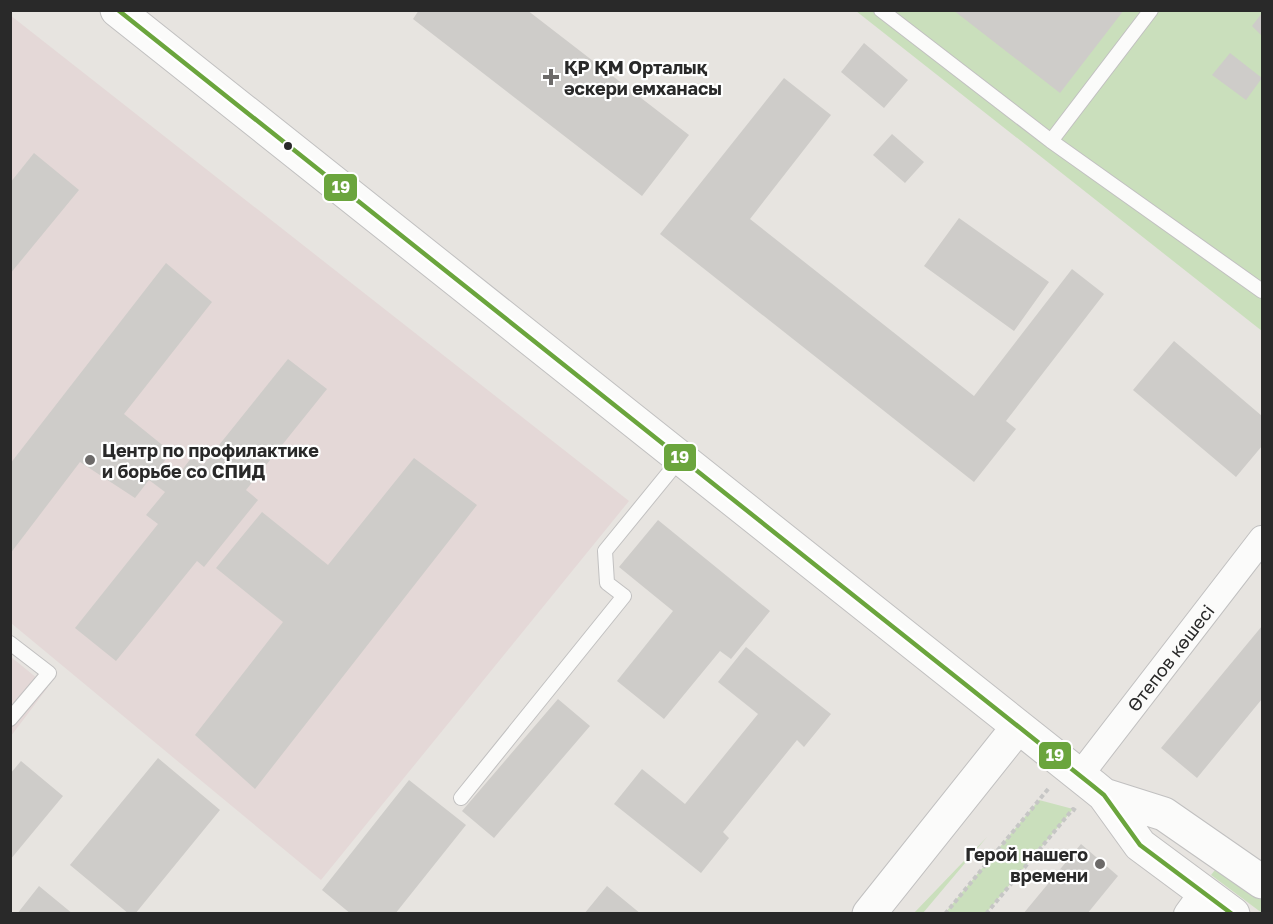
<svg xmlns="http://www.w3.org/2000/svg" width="1273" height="924" viewBox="0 0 1273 924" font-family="'Golos Text',sans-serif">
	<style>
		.medical { fill: #e4d8d7 }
		.green { fill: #cadfbc }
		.building { fill: #ceccc9 }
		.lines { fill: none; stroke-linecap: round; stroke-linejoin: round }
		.lane-casing { stroke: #c1c0c0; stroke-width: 16 }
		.street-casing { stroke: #c1c0c0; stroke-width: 28 }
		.secondary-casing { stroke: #c1c0c0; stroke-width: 35 }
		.path { stroke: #c6c6c5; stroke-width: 4; stroke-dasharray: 4.5 3; stroke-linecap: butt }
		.lane { stroke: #fbfbfa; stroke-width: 14 }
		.street { stroke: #fbfbfa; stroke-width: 26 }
		.secondary { stroke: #fbfbfa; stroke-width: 33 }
		.bus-1-casing { stroke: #fff; stroke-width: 9 }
		.bus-1 { stroke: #6ba53d; stroke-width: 4.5 }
		.poi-dot { fill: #6c6a69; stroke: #fff; stroke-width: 2 }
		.bus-dot { fill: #292929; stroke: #fff; stroke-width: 2 }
		.labels { text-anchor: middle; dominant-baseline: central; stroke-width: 4.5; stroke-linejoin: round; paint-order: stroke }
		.poi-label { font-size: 18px; font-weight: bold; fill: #292929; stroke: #fff; text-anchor: start }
		.street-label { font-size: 18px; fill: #292929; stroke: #fff }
		.line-badge { stroke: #fff; stroke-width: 2 }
		.badge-label { font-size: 16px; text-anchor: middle; font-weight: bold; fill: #fff }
	</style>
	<rect width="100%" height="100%" fill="#e7e4e0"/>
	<path class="medical" d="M10 15 629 501 321 880 11 623Z
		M11 657 48 687 11 736Z"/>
	<path class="green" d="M856 11H1262V331Z
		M1039 800 1073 809 986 913H945Z
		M987 837 923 913H914Z
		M1219 865 1262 896V913L1211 875Z"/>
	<path class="building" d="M419 10H527L689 135 642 196 413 19Z
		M953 10H1124L1060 93Z
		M1262 13V36L1252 26Z
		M864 43 908 80 884 108 841 72Z
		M1230 53 1262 78 1246 100 1212 75Z
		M784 78 831 115 750 219 974 396 1072 269 1104 294 1006 421 1016 429 974 482 660 234Z
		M892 134 924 162 905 183 873 155Z
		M34 153 79 190 10 274V183Z
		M959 218 1049 282 1014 331 924 266Z
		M166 263 212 302 124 414 171 452 160 467 175 479 192 457 203 465 288 359 327 389 246 490 258 500 204 567 197 561 116 661 75 628 158 524 146 515 165 492 149 480 135 498 80 462 10 554V464Z
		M1174 341 1262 416V446L1236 477 1133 390Z
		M414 458 477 505 255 789 195 735 283 622 216 568 262 512 328 565Z
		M658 520 770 611 731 659 720 651 664 719 617 681 673 611 619 567Z
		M1262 626V699L1197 778 1161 748Z
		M746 647 831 714 804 747 797 740 723 832 729 838 701 873 614 804 642 769 685 804 758 714 718 682Z
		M558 699 590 726 494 838 462 811Z
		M158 758 220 810 135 914H129L70 865Z
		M21 761 63 796 10 860V774Z
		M409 780 466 825 395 914H351L322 890Z
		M1081 844 1118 876 1087 914H1023Z
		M39 886 73 914H17Z
		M607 886 641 914H584Z"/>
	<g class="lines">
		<g class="lane-casing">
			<path id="lane" d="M881 10 1051 141 1262 291
				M1051 141 1151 10
				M10 643 49 673 10 719
				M461 798 624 596 607 583 605 551 680 459"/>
		</g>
		<g class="street-casing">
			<g id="street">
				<path id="s1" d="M1080 775 1262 539"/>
				<path d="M1187 914 1203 892"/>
			</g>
		</g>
		<g class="secondary-casing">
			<path id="secondary" d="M117 10 1093 786 1104 795 1140 845 1233 914
				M1104 795 1164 814 1262 882
				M869 914 1018 727"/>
		</g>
		<path class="path" d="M945 914 1049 788
			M986 914 1073 809 1076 811"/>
		<use href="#lane" class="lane"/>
		<use href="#street" class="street"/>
		<use href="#secondary" class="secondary"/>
		<g class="bus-1-casing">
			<path id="bus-1" d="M118 10 1093 786 1104 795 1140 845 1232 914"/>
		</g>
		<use href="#bus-1" class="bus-1"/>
	</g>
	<g class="poi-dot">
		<path d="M548 68h6v6h6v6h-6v6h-6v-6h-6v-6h6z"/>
		<circle cx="90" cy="460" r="6"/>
		<circle cx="1100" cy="864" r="6"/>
	</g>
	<circle class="bus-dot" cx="288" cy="146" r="5"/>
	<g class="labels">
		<g class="poi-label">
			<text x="564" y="67">ҚР ҚМ Орталық<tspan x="564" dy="21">әскери емханасы</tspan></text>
			<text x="102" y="450">Центр по профилактике<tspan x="102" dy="21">и борьбе со СПИД</tspan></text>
			<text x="1088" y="854" text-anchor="end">Герой нашего<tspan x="1088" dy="21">времени</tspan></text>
		</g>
		<g class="street-label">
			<text stroke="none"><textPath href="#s1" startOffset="148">Өтепов көшесі</textPath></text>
		</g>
	</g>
	<g class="line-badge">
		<rect x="323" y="173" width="35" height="29" rx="6" fill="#6ba53d"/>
		<rect x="663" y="443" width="34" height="29" rx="6" fill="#6ba53d"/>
		<rect x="1038" y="741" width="34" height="29" rx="6" fill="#6ba53d"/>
	</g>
	<g class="badge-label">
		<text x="341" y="193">19</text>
		<text x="680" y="463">19</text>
		<text x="1055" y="761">19</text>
	</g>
	<rect width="1273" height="924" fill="none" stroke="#292929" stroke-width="24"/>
</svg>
